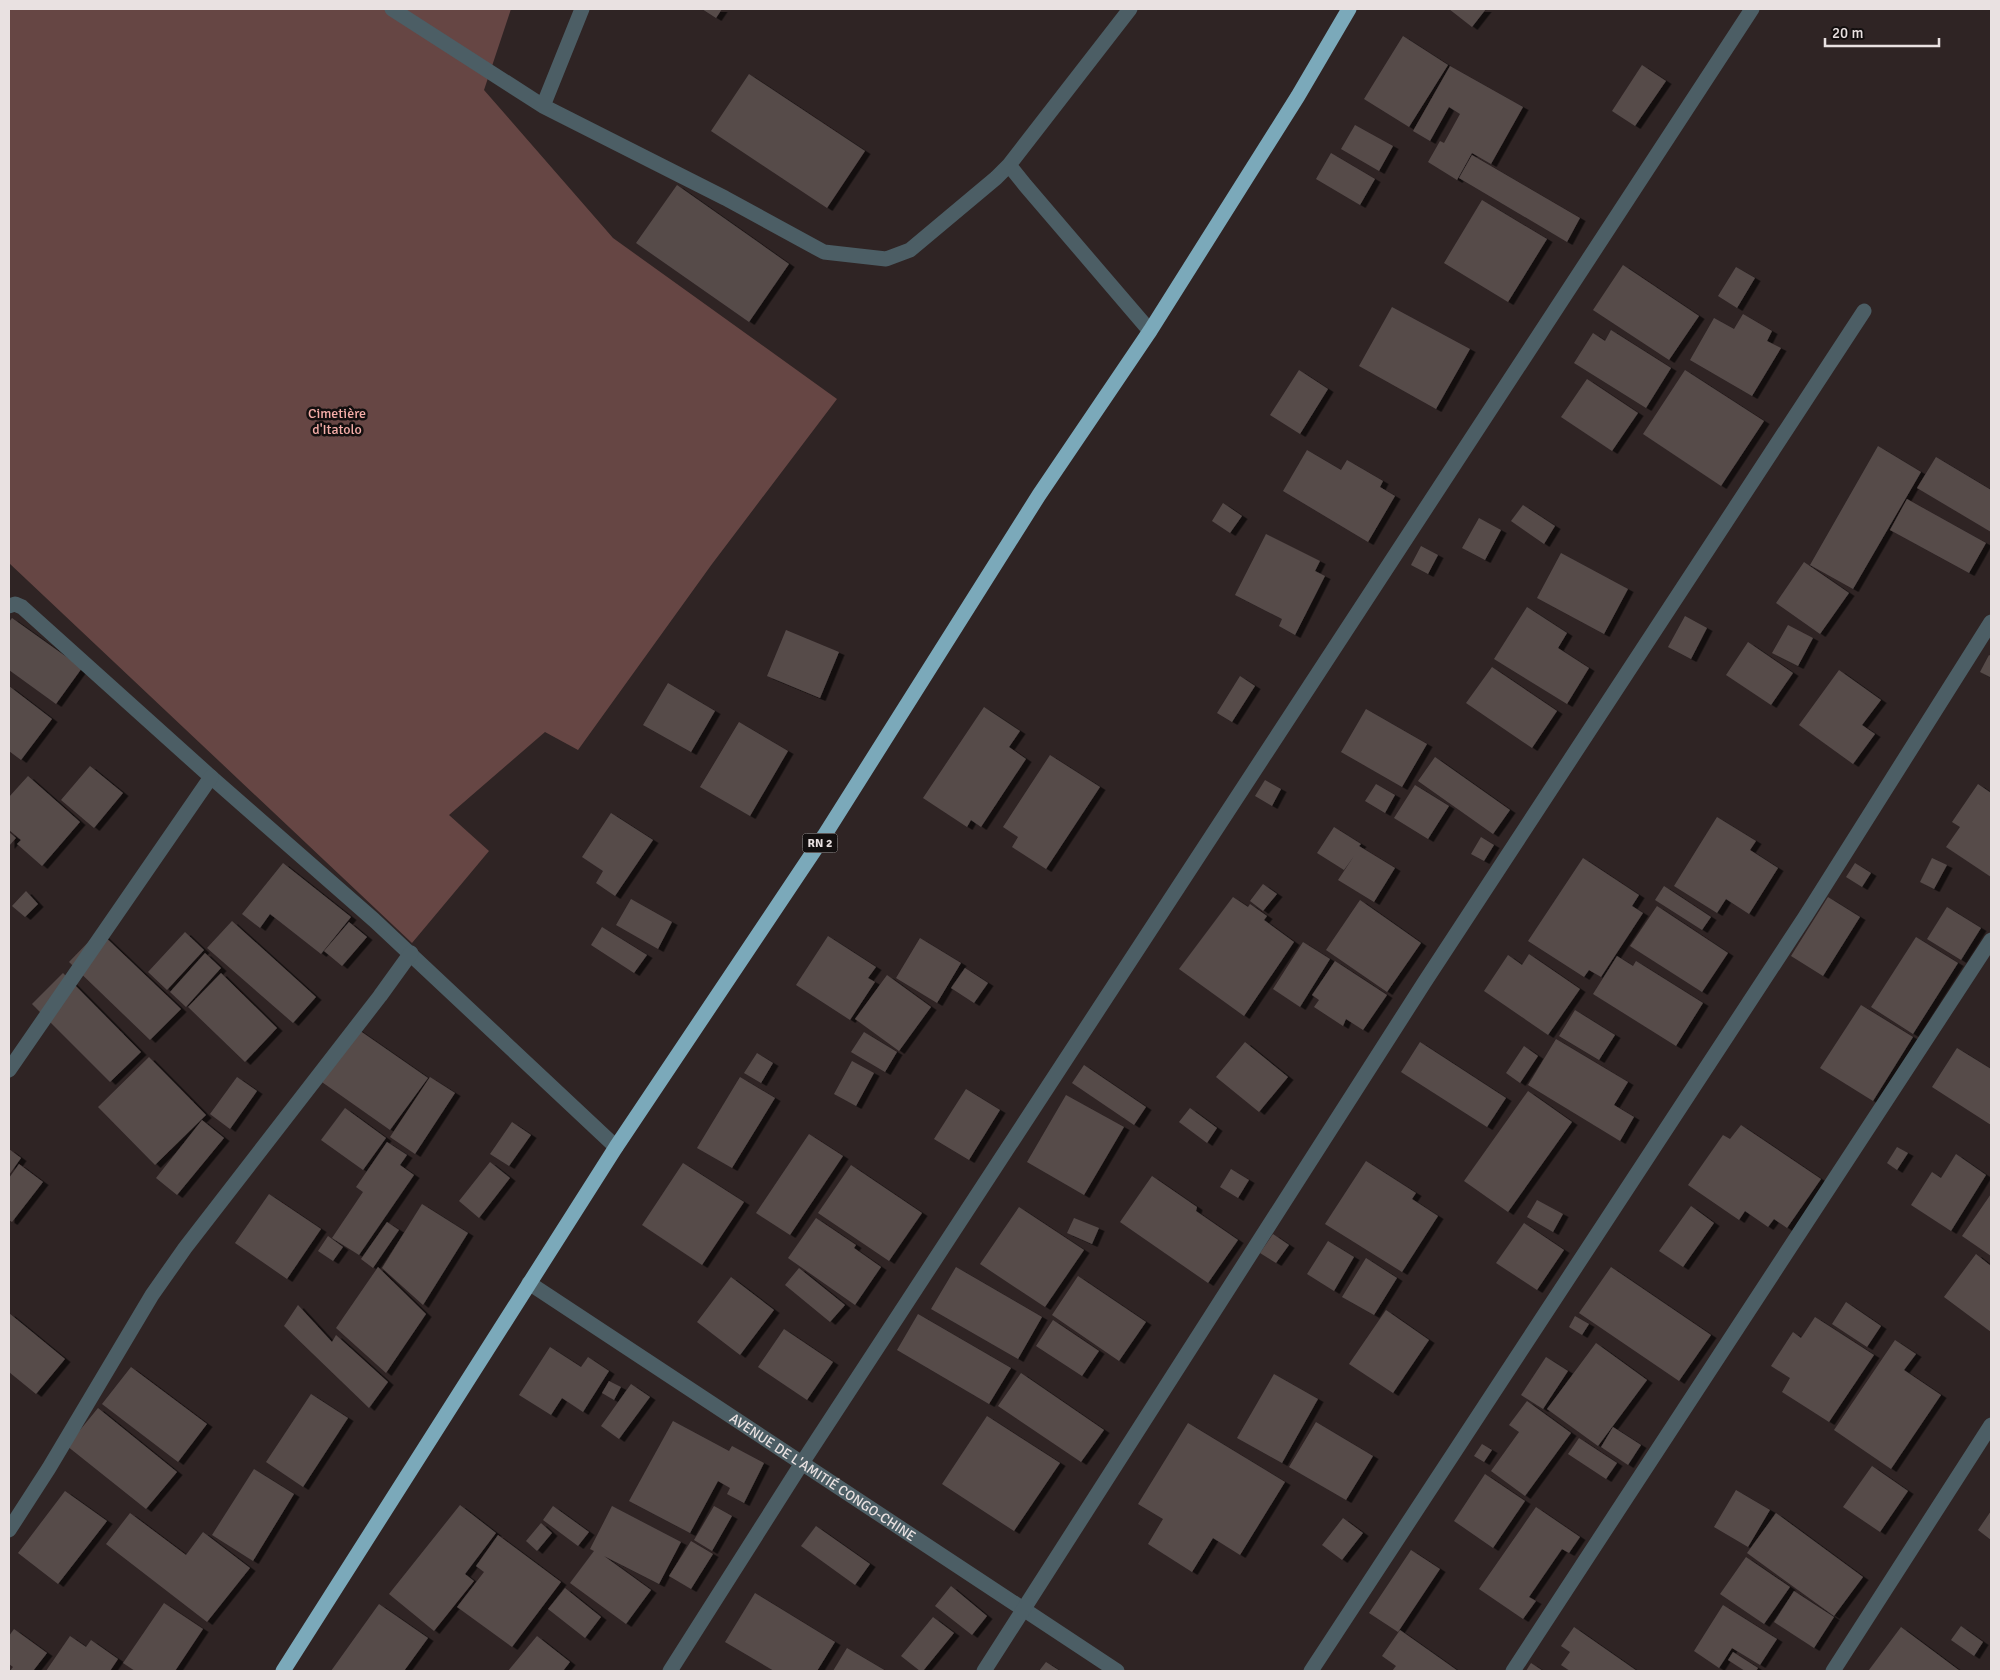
<svg xmlns="http://www.w3.org/2000/svg" width="2000" height="1680" viewBox="0 0 2000 1680" font-family="Signika,sans-serif">
	<style>
		.green { fill: #664644 }
		.building { fill: #564b4a; filter: url(#shadow) }
		.lines { fill: none; stroke-linecap: round; stroke-linejoin: round }
		.lane { stroke: #4c5e65; stroke-width: 15 }
		.street { stroke: #4c5e65; stroke-width: 15 }
		.highway { stroke: #7ba9ba; stroke-width: 15 }
		.labels { text-anchor: middle; dominant-baseline: central; stroke-width: 5; stroke-linejoin: round; paint-order: stroke }
		.shield { fill: #130f0f; stroke: #a9a2a2; stroke-width: 1 }
		.shield-label { font-size: 12px; font-weight: bold; fill: #e9e1e1 }
		.park-label { font-size: 14px; fill: #f4ada8; stroke: #130f0f }
		.street-label { font-size: 14px; fill: #e9e1e1; stroke: #130f0f }
	</style>
	<defs>
		<filter id="shadow"><feDropShadow dx="5.5" dy="3" stdDeviation="0" flood-color="#0009"/></filter>
	</defs>
	<rect width="100%" height="100%" fill="#2f2424"/>
	<path class="green" d="M9 9H511L484 90 613 238 837 399 712 564 578 750 545 732 449 815 489 851 412 943 9 563Z"/>
	<path class="building" d="M702 9H722L716 18Z
		M1449 9H1486L1472 27Z
		M1403 36 1448 65 1409 127 1364 99Z
		M1642 65 1666 81 1635 126 1612 111Z
		M1450 66 1523 107 1491 164 1472 153 1457 180 1428 162 1440 141 1444 143 1460 114 1449 107 1430 141 1413 131Z
		M749 74 865 151 827 208 711 131Z
		M1355 125 1393 146 1379 171 1341 149Z
		M1331 153 1375 179 1360 205 1316 179Z
		M1472 155 1580 218 1567 242 1459 178Z
		M677 185 789 264 749 322 636 243Z
		M1482 200 1547 239 1508 302 1444 263Z
		M1623 265 1699 316 1669 360 1593 310Z
		M1736 267 1755 278 1737 308 1718 296Z
		M1392 307 1470 349 1436 409 1359 366Z
		M1743 314 1772 331 1767 341 1781 348 1752 396 1690 360 1714 318 1734 329Z
		M1611 330 1671 368 1646 408 1574 363 1593 333 1605 341Z
		M1299 370 1328 389 1300 434 1270 415Z
		M1685 370 1764 421 1721 486 1643 434Z
		M1587 379 1638 413 1612 451 1561 417Z
		M1878 446 1921 472 1853 589 1810 565Z
		M1307 450 1341 470 1347 460 1383 481 1380 487 1395 496 1368 542 1283 491Z
		M1936 457 1991 490V532L1917 488Z
		M1907 499 1986 543 1969 573 1890 530Z
		M1223 503 1242 516 1230 533 1212 521Z
		M1523 505 1555 526 1544 544 1511 521Z
		M1479 518 1501 530 1485 560 1462 548Z
		M1266 534 1320 561 1315 571 1325 576 1295 635 1279 626 1282 619 1235 595Z
		M1421 546 1438 555 1428 574 1411 565Z
		M1561 553 1628 589 1604 634 1537 598Z
		M1804 562 1849 593 1820 634 1776 603Z
		M1527 607 1567 633 1558 648 1589 668 1567 704 1494 659Z
		M1685 616 1707 628 1691 659 1668 647Z
		M12 618 82 668 56 704 9 670V622Z
		M1788 625 1813 638 1798 666 1772 653Z
		M786 630 839 652 820 698 767 676Z
		M1748 642 1793 673 1771 705 1726 675Z
		M1989 655 1991 656 1990 677 1980 672Z
		M1492 667 1557 711 1532 748 1466 703Z
		M1839 670 1881 700 1862 725 1875 734 1853 764 1799 725Z
		M1240 676 1255 686 1232 722 1217 713Z
		M668 683 715 711 691 752 643 725Z
		M9 686 52 719 21 760 9 751Z
		M984 707 1020 731 1009 747 1026 759 981 827 971 820 967 827 923 798Z
		M1366 709 1427 744 1402 787 1341 752Z
		M739 722 788 751 750 816 700 787Z
		M1050 755 1100 787 1046 869 1012 847 1018 837 1003 827Z
		M1435 757 1510 810 1493 834 1418 781Z
		M90 766 123 793 94 828 61 800Z
		M28 776 80 822 42 866 17 844 21 840 9 830V797Z
		M1265 780 1281 789 1272 806 1255 796Z
		M1376 784 1395 795 1385 813 1365 801Z
		M1978 784 1991 793V877L1946 847 1960 827 1952 822Z
		M1415 785 1449 806 1428 839 1394 818Z
		M611 813 653 840 615 896 596 883 603 871 582 857Z
		M1717 817 1756 841 1750 850 1778 868 1749 914 1726 899 1717 913 1674 886Z
		M1334 827 1361 844 1359 846 1395 868 1374 902 1338 880 1354 856 1344 870 1317 853Z
		M9 832 16 838 9 846Z
		M1481 837 1494 845 1484 861 1471 854Z
		M1583 858 1639 895 1632 906 1643 913 1601 977 1589 970 1584 977 1528 941Z
		M1932 858 1947 865 1934 889 1920 882Z
		M283 863 351 917 321 954 270 914 260 928 242 914Z
		M1855 863 1871 873 1862 887 1846 877Z
		M1263 884 1277 894 1263 911 1250 901Z
		M1664 886 1711 917 1702 930 1655 900Z
		M26 891 38 904 25 917 12 906Z
		M1233 897 1248 907 1250 904 1267 916 1264 920 1294 942 1244 1016 1179 969Z
		M1828 897 1860 917 1823 976 1791 956Z
		M631 899 672 922 658 949 616 925Z
		M1360 900 1421 943 1387 992 1326 950Z
		M1657 906 1728 953 1702 992 1630 946Z
		M1947 907 1981 928 1961 960 1927 939Z
		M232 921 316 997 293 1023 207 948Z
		M349 922 367 937 342 966 324 951Z
		M602 927 647 955 634 973 591 945Z
		M99 931 181 1009 150 1040 69 962Z
		M185 932 204 950 167 990 148 972Z
		M828 936 876 967 868 978 875 982 850 1020 796 985Z
		M1916 937 1958 963 1913 1034 1871 1007Z
		M920 938 961 963 937 1003 896 978Z
		M1303 942 1330 959 1300 1007 1273 989Z
		M205 953 221 968 186 1007 170 992Z
		M1529 954 1580 989 1548 1035 1484 991 1508 955 1522 965Z
		M1617 956 1633 966 1636 961 1703 1003 1676 1046 1593 994Z
		M1335 961 1387 995 1363 1030 1346 1019 1343 1026 1314 1007 1319 1000 1312 995Z
		M965 968 988 983 974 1003 951 988Z
		M63 973 141 1052 110 1082 32 1004Z
		M221 973 277 1028 245 1062 188 1007Z
		M887 975 931 1007 899 1051 855 1019Z
		M1861 1005 1913 1037 1873 1101 1820 1068Z
		M1575 1010 1615 1035 1599 1060 1559 1036Z
		M356 1028 428 1078 390 1130 319 1080Z
		M864 1032 897 1052 885 1072 851 1052Z
		M1556 1039 1628 1082 1614 1105 1634 1117 1620 1141 1528 1085Z
		M1245 1042 1288 1077 1259 1112 1216 1077Z
		M1420 1042 1506 1098 1487 1127 1401 1072Z
		M1524 1046 1538 1056 1520 1083 1506 1073Z
		M1957 1048 1991 1069V1125L1932 1087Z
		M757 1053 773 1063 761 1083 744 1073Z
		M149 1057 206 1115 155 1165 98 1107Z
		M852 1061 874 1073 856 1106 834 1094Z
		M1084 1065 1146 1107 1134 1125 1072 1083Z
		M237 1077 257 1091 230 1129 210 1114Z
		M430 1077 455 1093 415 1154 390 1137Z
		M740 1077 775 1098 732 1168 697 1148Z
		M966 1089 1000 1110 969 1160 934 1139Z
		M1528 1091 1572 1122 1508 1212 1464 1181Z
		M1066 1095 1124 1127 1084 1195 1027 1162Z
		M345 1108 386 1138 363 1170 321 1140Z
		M1190 1108 1217 1128 1207 1143 1179 1122Z
		M202 1120 224 1138 177 1195 156 1178Z
		M512 1122 531 1135 509 1166 490 1154Z
		M1741 1125 1821 1179 1787 1228 1774 1219 1768 1227 1745 1211 1739 1220 1688 1185 1723 1135 1730 1139Z
		M809 1134 843 1156 790 1235 756 1213Z
		M387 1142 407 1155 400 1165 414 1175 359 1255 332 1238 363 1192 356 1187Z
		M1897 1147 1908 1153 1897 1170 1887 1163Z
		M9 1149 21 1158 9 1175Z
		M1956 1154 1986 1175 1951 1231 1911 1205 1932 1172 1941 1178Z
		M1366 1161 1416 1193 1412 1199 1438 1216 1402 1272 1325 1224Z
		M490 1162 510 1178 479 1218 459 1201Z
		M683 1163 744 1202 702 1265 642 1225Z
		M19 1164 43 1182 12 1222 9 1220V1178Z
		M851 1165 922 1213 889 1261 818 1213Z
		M1231 1169 1249 1180 1238 1198 1220 1187Z
		M1152 1176 1197 1207 1196 1211 1238 1240 1208 1283 1120 1222Z
		M269 1194 321 1229 287 1279 235 1243Z
		M1991 1194V1256L1962 1236Z
		M1537 1200 1563 1214 1553 1232 1527 1217Z
		M422 1204 468 1233 423 1305 382 1268Z
		M1691 1206 1714 1223 1683 1267 1659 1251Z
		M1019 1207 1084 1250 1045 1307 980 1264Z
		M816 1218 856 1245 854 1248 881 1267 855 1305 788 1258Z
		M1074 1218 1099 1228 1092 1244 1067 1233Z
		M387 1222 399 1230 373 1268 361 1259Z
		M1524 1223 1564 1250 1537 1290 1496 1263Z
		M1273 1234 1289 1245 1276 1263 1260 1253Z
		M328 1236 343 1247 333 1261 318 1251Z
		M1328 1241 1354 1257 1334 1291 1307 1274Z
		M1976 1254 1991 1266V1332L1944 1297Z
		M1366 1258 1397 1278 1374 1315 1342 1297Z
		M378 1267 426 1314 386 1373 336 1328Z
		M956 1267 1042 1317 1018 1359 931 1309Z
		M1611 1267 1711 1335 1679 1381 1579 1313Z
		M799 1268 845 1305 830 1322 785 1285Z
		M1078 1276 1146 1322 1119 1361 1052 1315Z
		M731 1277 774 1310 740 1355 697 1322Z
		M1846 1302 1881 1326 1867 1347 1832 1324Z
		M298 1305 332 1342 336 1335 388 1382 369 1408 284 1326Z
		M1386 1310 1429 1340 1393 1393 1349 1364Z
		M9 1313 65 1359 36 1394 9 1372Z
		M918 1314 1011 1368 989 1404 897 1350Z
		M1575 1316 1589 1324 1582 1335 1569 1327Z
		M1815 1317 1874 1355 1829 1422 1782 1392 1790 1378 1771 1366 1793 1332 1801 1338Z
		M1053 1320 1099 1351 1082 1376 1036 1346Z
		M784 1329 833 1362 807 1400 758 1367Z
		M1895 1340 1916 1354 1904 1370 1941 1395 1891 1469 1834 1430Z
		M1596 1343 1647 1380 1598 1446 1547 1409Z
		M550 1347 581 1367 588 1357 609 1371 583 1412 562 1398 551 1415 519 1395Z
		M1546 1357 1568 1371 1543 1409 1521 1395Z
		M131 1367 207 1424 178 1462 102 1404Z
		M1021 1373 1104 1430 1081 1462 998 1406Z
		M1274 1374 1318 1399 1282 1463 1237 1438Z
		M609 1381 621 1387 614 1400 602 1393Z
		M631 1384 650 1397 619 1439 601 1426Z
		M311 1394 348 1418 303 1487 266 1462Z
		M1527 1401 1571 1433 1525 1496 1491 1471 1519 1432 1509 1425Z
		M98 1408 177 1472 146 1509 67 1446Z
		M987 1416 1060 1463 1014 1531 942 1484Z
		M673 1421 729 1451 732 1446 764 1463 744 1503 727 1494 730 1488 718 1481 690 1533 629 1501Z
		M1316 1422 1373 1456 1346 1500 1289 1467Z
		M1188 1423 1285 1482 1240 1555 1213 1538 1192 1572 1148 1544 1163 1519 1138 1504Z
		M1613 1427 1641 1445 1628 1465 1601 1447Z
		M1579 1438 1617 1463 1606 1479 1568 1454Z
		M1482 1444 1492 1450 1484 1462 1474 1456Z
		M1872 1466 1908 1491 1880 1532 1843 1507Z
		M254 1469 294 1494 253 1561 212 1535Z
		M1485 1474 1525 1501 1493 1548 1454 1521Z
		M1736 1490 1770 1510 1748 1547 1714 1527Z
		M65 1491 107 1521 58 1584 18 1553Z
		M460 1505 496 1533 465 1574 474 1581 434 1631 389 1594Z
		M553 1506 589 1532 578 1546 543 1520Z
		M612 1506 681 1542 659 1584 604 1556 651 1590 626 1624 570 1583 594 1551 590 1549Z
		M714 1506 732 1516 712 1551 694 1540Z
		M1536 1507 1580 1537 1569 1553 1562 1549 1529 1597 1536 1601 1523 1619 1479 1589Z
		M1991 1511V1540L1978 1530Z
		M130 1513 186 1555 203 1532 250 1568 207 1622 106 1544Z
		M1776 1513 1863 1577 1834 1616 1747 1553Z
		M1343 1518 1363 1533 1342 1560 1322 1545Z
		M541 1523 552 1533 537 1551 526 1541Z
		M816 1526 870 1564 855 1585 801 1546Z
		M498 1535 561 1582 512 1647 457 1607 484 1572 476 1566Z
		M691 1541 713 1554 691 1589 669 1576Z
		M1411 1550 1440 1569 1398 1632 1369 1613Z
		M1746 1557 1790 1587 1764 1624 1720 1594Z
		M951 1586 987 1616 972 1635 935 1606Z
		M565 1588 601 1617 585 1638 548 1609Z
		M1794 1591 1834 1617 1814 1648 1774 1622Z
		M755 1593 835 1642 817 1671H774L725 1642Z
		M164 1603 203 1629 175 1671H135L123 1663Z
		M379 1604 428 1638 404 1671H331Z
		M1723 1605 1777 1639 1760 1665 1732 1648 1719 1668 1694 1651Z
		M933 1617 954 1633 923 1671H920L901 1656Z
		M1961 1626 1983 1642 1974 1656 1951 1640Z
		M1574 1627 1637 1671H1570L1561 1665 1570 1652 1561 1646Z
		M1901 1627 1960 1671 1869 1670Z
		M14 1629 47 1653 33 1671H10L13 1667 9 1664V1636Z
		M1400 1630 1458 1671H1392L1396 1666 1382 1656Z
		M70 1636 86 1647 91 1640 118 1659 110 1671H46Z
		M537 1636 570 1662 563 1671H508Z
		M847 1648 886 1671H833Z
		M1733 1652 1758 1668 1756 1671H1745L1728 1660Z
		M1046 1662 1060 1671H1039Z
		M1531 1663 1543 1671H1526Z"/>
	<g class="lines">
		<path class="lane" d="M392 9 543 106 725 198 824 252 886 259 910 250 996 178 1009 165 1025 185 1150 331
			M543 106 582 9
			M1009 165 1130 9"/>
		<g class="street">
			<path d="M9 606 15 604 22 607 211 777 374 920 616 1147"/>
			<path d="M9 1070 211 777"/>
			<path id="s1" d="M529 1283 1117 1671"/>
			<path d="M9 1530 49 1468 152 1295 185 1248 380 996 411 953"/>
			<path d="M670 1671 802 1463 1752 9"/>
			<path d="M984 1671 1424 983 1864 311"/>
			<path d="M1311 1671 1805 917 1991 622"/>
			<path d="M1513 1671 1991 940"/>
			<path d="M1833 1671 1991 1425"/>
		</g>
		<path class="highway" d="M283 1671 616 1147 824 836 1039 495 1150 331 1298 96 1349 9"/>
	</g>
	<g class="labels">
		<rect class="shield" x="802.5" y="833.5" width="35" height="19" rx="4"/>
		<g class="shield-label">
			<text x="820" y="843">RN 2</text>
		</g>
		<g class="park-label">
			<text x="337" y="413">Cimetière<tspan x="337" dy="16">d'Itatolo</tspan></text>
		</g>
		<g class="street-label">
			<text stroke="none"><textPath href="#s1" startOffset="352">AVENUE DE L'AMITIÉ CONGO-CHINE</textPath></text>
		</g>
	</g>
	<rect width="2000" height="1680" fill="none" stroke="#e9e1e1" stroke-width="20"/>
	<path d="M1825 38v8h114v-8" fill="none" stroke="#e9e1e1" stroke-width="2.5"/>
	<text x="1832" y="38" font-size="15" fill="#e9e1e1" stroke="#130f0f" stroke-width="4" paint-order="stroke">20 m</text>
</svg>
